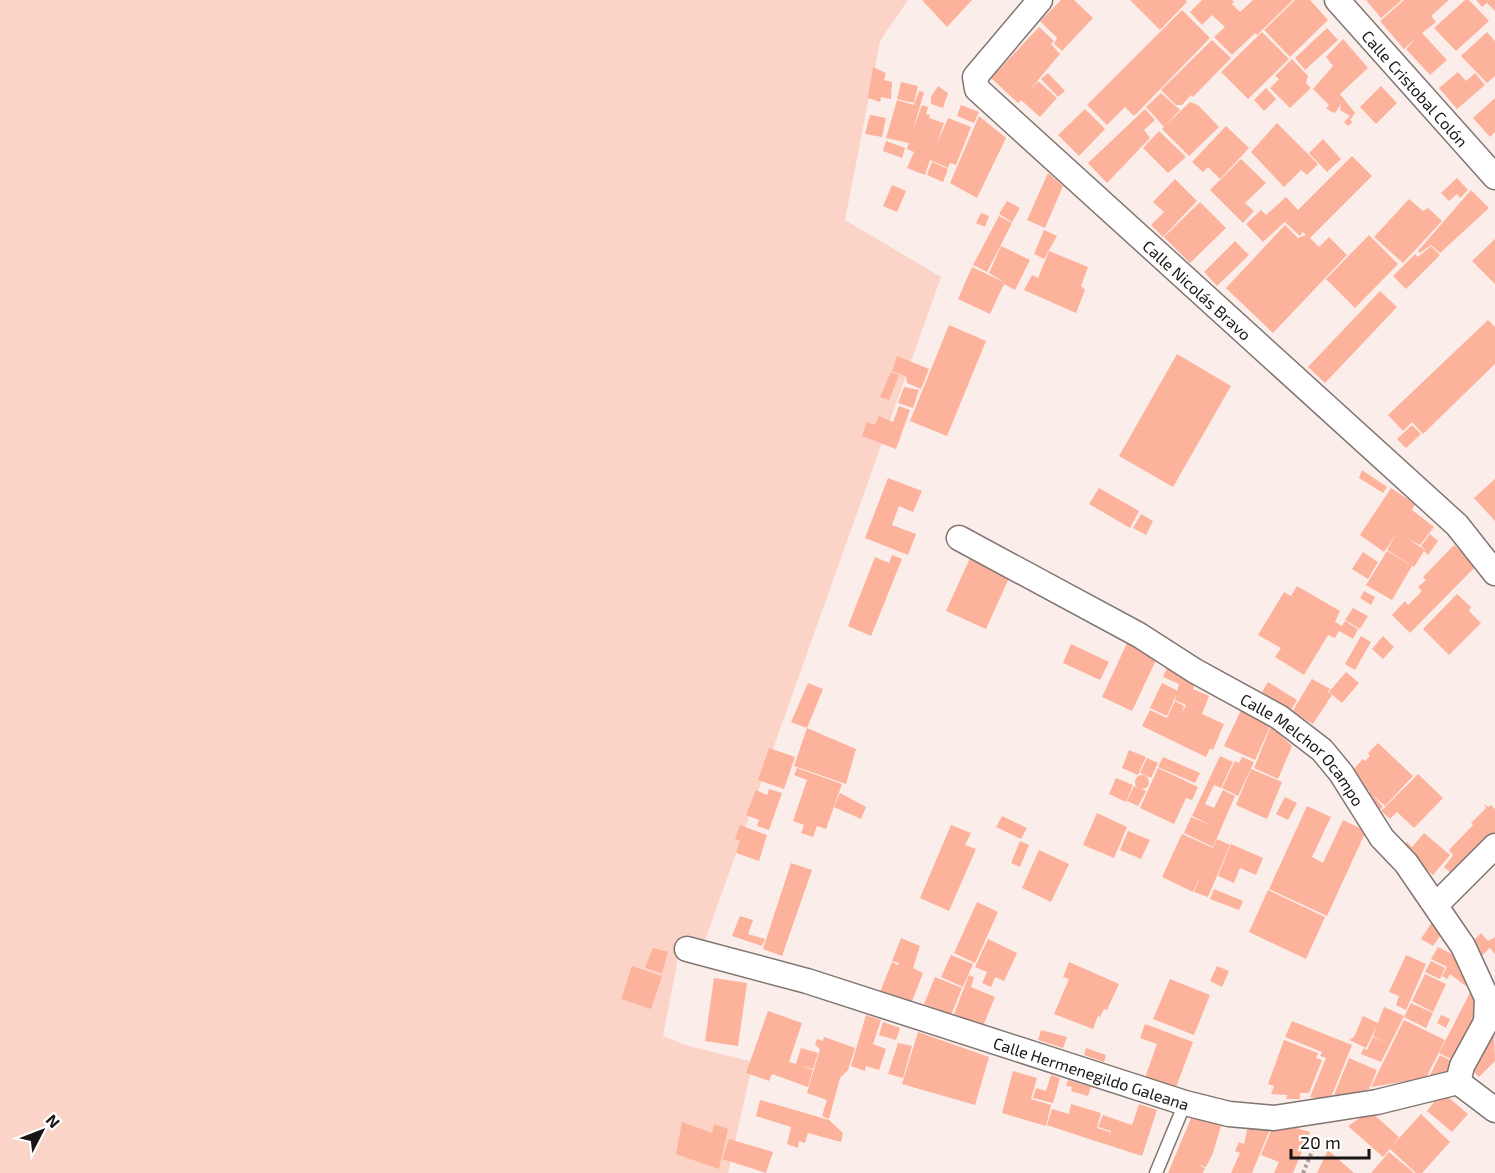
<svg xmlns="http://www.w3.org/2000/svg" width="1495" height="1173" viewBox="0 0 1495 1173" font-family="'Exo 2',sans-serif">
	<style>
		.green { fill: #fbd3c7 }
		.building { fill: #fdb29b }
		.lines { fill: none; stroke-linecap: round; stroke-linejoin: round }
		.lane-casing { stroke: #817572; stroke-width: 15 }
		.street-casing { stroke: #817572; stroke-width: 27 }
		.path { stroke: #a99f9c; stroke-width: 4; stroke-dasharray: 3 3; stroke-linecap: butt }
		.lane { stroke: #fff; stroke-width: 12 }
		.street { stroke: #fff; stroke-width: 24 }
		.labels { text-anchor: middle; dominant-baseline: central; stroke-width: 6; stroke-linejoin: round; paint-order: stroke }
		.street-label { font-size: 16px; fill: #191514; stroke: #fefefe }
	</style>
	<rect width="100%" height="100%" fill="#fbeeea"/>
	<path class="green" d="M0 0H908L880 41 845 220 941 277 704 943 682 937 663 1036 685 1045 753 1062 728 1173H0Z"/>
	<path class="building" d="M922 0H972L947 27Z
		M1061 0H1074L1093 18 1062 51 1054 44 1057 38 1040 21Z
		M1130 0H1185L1187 2 1160 30Z
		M1202 0H1232L1234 2 1232 4 1240 12 1253 0H1293L1257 35 1255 33 1232 55 1214 37 1225 27 1212 15 1202 25 1190 12Z
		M1295 0H1310L1328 20 1290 57 1264 30Z
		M1366 0H1402L1381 18Z
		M1404 0H1449L1431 16 1436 22 1422 33 1447 60 1430 75 1406 49 1417 37 1404 49 1380 21Z
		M1465 0H1469L1489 21 1456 51 1434 28Z
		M1476 0H1495V11L1487 3 1482 7Z
		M1182 10 1210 38 1134 116 1125 107 1107 125 1087 105Z
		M1039 27 1054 41 1051 44 1060 54 1027 93 1038 81 1057 98 1040 117 1021 100 1018 103 991 78Z
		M1327 28 1338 40 1305 70 1295 58Z
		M1262 32 1289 59 1248 99 1221 72Z
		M1487 32 1495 41V76L1487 83 1461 56Z
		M1343 39 1368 68 1340 94 1355 113 1350 120 1353 122 1348 126 1344 122 1350 116 1340 110 1341 104 1335 113 1330 111 1326 108 1329 105 1313 89 1333 66 1326 57Z
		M1212 40 1231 58 1193 97 1191 95 1182 105H1176L1161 90Z
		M1292 59 1308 76 1306 83 1311 88 1290 108 1270 88 1279 79 1275 76Z
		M873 67 886 73 884 80 892 82 891 99 881 97 880 102 868 98Z
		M1458 72 1466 81 1475 73 1485 85 1457 109 1439 88Z
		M1048 73 1065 91 1058 97 1041 79Z
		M901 82 918 86 914 103 897 99Z
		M938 86 948 93 943 108 931 104V97Z
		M1381 86 1397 103 1376 124 1360 107Z
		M1266 88 1276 99 1264 111 1254 100Z
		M919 91 924 92 913 130 922 105 928 107 926 114 930 115 929 118 944 123 936 146 948 118 971 127 956 165 950 163 948 168 930 160 925 175 907 168 914 152 907 149 909 143 886 138 897 100 914 105Z
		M1161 93 1180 110 1164 127 1146 107Z
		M1495 98V132L1490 137 1473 118Z
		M1190 102 1198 105 1219 127 1189 156 1162 129Z
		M961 105 979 112 974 123 957 116Z
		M1085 109 1105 129 1079 156 1058 135Z
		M1145 109 1155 120 1144 130 1150 138 1107 183 1088 163Z
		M870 115 886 118 882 137 865 134Z
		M979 116 1006 138 977 198 950 183Z
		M1277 123 1318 164 1307 175 1301 170 1284 187 1251 152Z
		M1226 126 1249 148 1220 179 1208 167 1203 172 1192 162Z
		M1159 131 1186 157 1168 173 1143 148Z
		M1323 139 1341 159 1327 172 1309 153Z
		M886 141 905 148 902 158 883 151Z
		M1352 156 1372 176 1310 238 1319 247 1329 237 1347 255 1273 333 1226 288 1285 225 1298 238 1306 235 1303 232 1300 236 1285 222 1290 217 1263 242 1246 224 1261 210 1266 215 1286 197 1298 210Z
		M1241 159 1266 183 1245 203 1254 211 1243 223 1210 190Z
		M932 162 948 169 943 182 927 175Z
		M1048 173 1063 186 1045 228 1027 220Z
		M1457 178 1468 190 1460 198 1457 194 1449 201 1441 193Z
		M1175 179 1197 201 1163 237 1151 225 1164 212 1153 202Z
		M892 185 906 191 897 212 883 206Z
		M1471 190 1489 208 1440 253 1431 245 1420 253 1418 251Z
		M1409 199 1423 211 1428 208 1442 221 1403 263 1374 237Z
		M1007 201 1020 208 1012 222 999 214Z
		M1200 202 1226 228 1190 263 1164 237Z
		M981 213 989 216 985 227 976 223Z
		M999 216 1012 223 987 272 973 265Z
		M1044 230 1057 236 1044 259 1034 254Z
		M1369 235 1398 264 1355 308 1326 279Z
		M1495 239V284L1472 261Z
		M1235 241 1249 255 1217 286 1204 272Z
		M1001 246 1030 260 1015 290 1004 284 990 314 958 299 972 267 1006 283 989 273Z
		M1431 246 1440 255 1406 289 1393 276 1415 254 1418 257Z
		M1049 251 1088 267 1081 286 1085 290 1076 313 1024 290 1032 275 1038 278Z
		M1380 291 1397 307 1325 383 1308 367Z
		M1488 320 1495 327V364L1423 434 1412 422 1403 431 1388 415Z
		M949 325 986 341 947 436 910 421Z
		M1177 354 1231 386 1173 487 1119 456Z
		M897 356 929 369 921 389 907 383 906 376 892 371Z
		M891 372 899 375 889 400 880 397Z
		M904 387 919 390 913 408 898 403Z
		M899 406 910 410 896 449 862 436 867 422 875 425 879 416 893 422Z
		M1412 425 1421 434 1406 448 1397 439Z
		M1362 470 1387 487 1383 493 1359 478Z
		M888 478 922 491 913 512 899 506 892 525 916 534 908 555 865 538Z
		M1495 479V521L1474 498Z
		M1099 488 1139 511 1130 528 1089 504Z
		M1391 488 1415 504 1412 510 1434 527 1420 545 1408 539 1427 551 1421 546 1430 534 1438 541 1428 555 1424 551 1414 567 1387 550 1397 533 1384 552 1360 535Z
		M1141 514 1153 521 1146 535 1133 528Z
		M1454 545 1476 566 1410 633 1392 615 1405 601 1408 605 1422 591 1418 587 1426 580 1423 577Z
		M1387 551 1412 566 1392 600 1366 585Z
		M1363 552 1378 562 1368 579 1352 569Z
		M892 555 902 559 871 636 848 626 875 557 889 563Z
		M970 558 1010 576 986 629 946 611Z
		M1297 586 1340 611 1335 622 1342 626 1345 621 1358 629 1353 639 1339 631 1335 638 1328 635 1304 675 1275 657 1281 648 1258 635 1284 592 1291 596Z
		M1364 591 1375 597 1371 605 1360 598Z
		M1457 594 1471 607 1469 611 1481 623 1449 655 1423 629Z
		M1353 608 1368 616 1360 629 1345 620Z
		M1361 636 1371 642 1355 670 1345 664Z
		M1383 636 1394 647 1383 659 1372 649Z
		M1127 643 1157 658 1132 711 1102 697Z
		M1071 644 1109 662 1100 680 1063 663Z
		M1167 668 1196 680 1193 689 1209 696 1202 714 1224 724 1213 750 1210 748 1206 757 1142 726 1150 710 1167 718 1175 701 1184 706 1182 713 1186 705 1175 700 1179 684 1163 677Z
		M1346 672 1359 683 1342 703 1329 692Z
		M1312 679 1330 689 1328 692 1332 695 1313 724 1292 712Z
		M1268 682 1297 700 1291 710 1262 692Z
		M808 683 823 689 807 728 856 749 846 784 794 766 807 728 791 722Z
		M1162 683 1178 691 1167 716 1150 708Z
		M1242 708 1272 722 1255 760 1224 746Z
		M1271 726 1292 746 1278 779 1254 768Z
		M1378 743 1413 776 1385 806 1373 795 1383 807 1375 814 1362 799 1370 792 1351 772 1363 759 1365 761 1370 756 1368 753Z
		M769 748 795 757 784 789 758 780Z
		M1129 750 1146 757 1138 775 1122 768Z
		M1220 756 1233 762 1221 788 1214 785 1205 804 1214 808 1223 790 1235 796 1213 847 1184 833 1191 817 1213 826 1192 816Z
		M1163 757 1200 773 1195 783 1158 767Z
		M1242 757 1254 762 1238 796 1222 788 1235 761 1239 763Z
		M1147 758 1158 763 1151 778 1140 773Z
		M797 768 842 784 826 829 817 826 813 837 801 833 804 825 793 821 807 780 794 775Z
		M1158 768 1198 787 1192 800 1186 798 1174 824 1140 808Z
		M1251 769 1282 782 1267 819 1236 805Z
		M1418 774 1443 798 1414 828 1397 812 1390 819 1381 811Z
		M1135 782a7 7 0 1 1 14 0a7 7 0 1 1-14 0Z
		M1116 778 1133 785 1126 802 1109 794Z
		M1134 786 1146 791 1138 806 1127 801Z
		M769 789 782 793 769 830 757 826 759 820 746 815 756 790 767 795Z
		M840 793 866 807 861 819 834 807Z
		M1285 797 1297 803 1288 820 1276 814Z
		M1484 804 1488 807 1491 805 1495 809V832L1451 873 1444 867 1453 855 1449 850 1473 825 1471 823 1486 808Z
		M1307 806 1331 817 1312 857 1323 863 1343 820 1366 831 1327 916 1269 889Z
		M1097 813 1127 827 1114 858 1083 845Z
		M1002 816 1027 828 1021 839 996 827Z
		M740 825 767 835 759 861 736 853 740 841 735 839Z
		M951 825 971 833 965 845 976 849 949 911 920 898Z
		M1128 831 1150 840 1141 859 1120 850Z
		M1424 833 1450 855 1433 875 1408 854 1403 846 1407 842 1412 847Z
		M1182 834 1213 848 1217 839 1230 845 1208 897 1194 892 1201 874 1193 892 1162 877Z
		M1020 841 1029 845 1020 867 1011 863Z
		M1231 844 1263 858 1256 875 1240 868 1234 883 1218 876Z
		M1039 850 1069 864 1051 902 1022 888Z
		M791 863 812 870 782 956 763 949Z
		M1214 889 1243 901 1239 910 1210 899Z
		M1268 890 1325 917 1306 959 1249 932Z
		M977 902 998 912 975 963 954 953Z
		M740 916 753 920 748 934 765 939 762 946 732 936Z
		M1432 922 1444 930 1433 946 1421 939Z
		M1481 933 1488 941 1495 937V954L1490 948 1477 960 1469 945Z
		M901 938 920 946 913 968 923 973 911 1004 880 992 892 962 898 965 896 970 899 963 892 961Z
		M988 939 1017 953 1004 981 995 977 991 987 982 983 987 972 975 967Z
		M1438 947 1466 961 1460 973 1470 978 1466 986 1450 974 1447 979 1442 976 1447 967 1431 959Z
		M653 948 668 952 662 973 645 968Z
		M951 955 973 964 963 987 941 977Z
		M1406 955 1426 964 1406 1010 1396 1005 1399 996 1389 992Z
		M1431 961 1445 968 1440 979 1425 972Z
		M1069 962 1119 984 1107 1010 1104 1009 1100 1017 1098 1016 1093 1029 1054 1014 1069 979 1063 977Z
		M632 966 662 976 651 1009 621 999Z
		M1217 966 1229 971 1222 987 1210 981Z
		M1425 974 1446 984 1433 1012 1412 1001Z
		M969 975 974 977 971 987 995 997 983 1026 954 1014Z
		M935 977 962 988 951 1015 924 1004Z
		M714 978 747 983 738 1046 705 1041Z
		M1170 979 1210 995 1194 1035 1153 1019Z
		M1474 985 1478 1025 1459 1063 1439 1053Z
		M1411 1003 1433 1013 1426 1028 1404 1017Z
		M1384 1007 1404 1016 1381 1062 1361 1054 1364 1048 1367 1050 1373 1037 1387 1043 1373 1036Z
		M768 1011 802 1023 789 1062 796 1064 801 1048 818 1053 813 1069 800 1066 813 1070 808 1087 772 1074 769 1081 746 1073Z
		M866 1015 881 1020 873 1044 886 1049 879 1070 866 1066 865 1071 851 1066Z
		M1441 1015 1450 1019 1446 1028 1437 1023Z
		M1363 1016 1378 1023 1366 1048 1349 1040 1354 1037Z
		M1404 1020 1445 1040 1426 1078 1371 1087Z
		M1292 1021 1352 1045 1330 1100 1310 1097 1326 1058 1320 1056 1322 1052 1285 1037Z
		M883 1022 900 1028 896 1040 879 1035Z
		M1145 1024 1193 1042 1175 1090 1145 1078 1157 1044 1140 1038Z
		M1041 1030 1067 1037 1063 1048 1038 1040Z
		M918 1032 989 1057 975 1105 902 1084Z
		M1494 1033 1495 1061 1479 1077 1469 1067V1060Z
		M824 1037 855 1048 848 1070 840 1078 829 1119 822 1116 827 1100 807 1093 820 1049 815 1044 817 1039 823 1041Z
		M1284 1040 1318 1053 1316 1058 1322 1060 1309 1093H1300V1099H1286L1287 1095 1271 1094 1274 1086 1268 1084Z
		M898 1043 912 1046 903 1078 888 1074Z
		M1086 1048 1106 1055 1104 1062 1084 1055Z
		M1440 1055 1459 1065 1450 1084 1430 1075Z
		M1349 1058 1377 1070 1369 1089 1332 1100Z
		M1013 1071 1037 1078 1031 1099 1051 1105 1046 1126 1002 1113Z
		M1051 1075 1060 1078 1053 1103 1033 1098 1036 1088 1046 1091Z
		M1068 1080 1091 1087 1088 1096 1071 1091 1072 1087 1066 1086Z
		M1442 1092 1468 1114 1452 1132 1427 1111Z
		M760 1100 829 1120 843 1133 841 1142 808 1133 805 1143 799 1141 798 1148 787 1144 791 1127 756 1116Z
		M1071 1104 1101 1113 1097 1128 1110 1132 1108 1140 1111 1131 1098 1127 1103 1115 1132 1125 1139 1104 1157 1110 1142 1156 1080 1136 1083 1129 1080 1136 1047 1125 1052 1109 1069 1114Z
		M1370 1111 1399 1137 1393 1145 1421 1114 1450 1142 1422 1173H1416L1390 1149 1383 1157 1348 1126Z
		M1192 1116 1221 1126 1213 1153 1206 1167 1198 1164 1205 1168 1203 1173H1168Z
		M682 1122 712 1133 714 1124 728 1129 719 1169 676 1154Z
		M1286 1125 1310 1132 1293 1173H1274L1279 1162 1261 1155 1273 1126Z
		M1248 1126 1271 1127 1252 1173H1231L1240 1153 1235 1151 1239 1142 1244 1144Z
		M729 1139 773 1152 766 1173 722 1159Z
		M1328 1150 1354 1173H1317Z
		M1389 1152 1414 1173H1371Z"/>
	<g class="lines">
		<g class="lane-casing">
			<path id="lane" d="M1156 1173 1185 1103"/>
		</g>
		<g class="street-casing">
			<g id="street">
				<path id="s1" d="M1040 0 975 77 977 89 1457 525 1495 573"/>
				<path id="s2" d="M1337 0 1495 177"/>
				<path id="s3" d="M959 538 1139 635 1195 671 1279 717 1322 750 1341 773 1382 838 1406 863 1463 946 1487 998 1486 1022 1462 1066 1458 1082"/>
				<path d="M1436 905 1495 846"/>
				<path id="s4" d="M687 949 807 981 1185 1103 1229 1114 1274 1118 1377 1102 1458 1082"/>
				<path d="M1458 1082 1495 1110"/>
			</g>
		</g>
		<path class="path" d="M1303 1173 1319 1135"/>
		<use href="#lane" class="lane"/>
		<use href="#street" class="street"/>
	</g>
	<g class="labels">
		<g class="street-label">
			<text stroke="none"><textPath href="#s2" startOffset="118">Calle Cristobal Colón</textPath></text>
			<text stroke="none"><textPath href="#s1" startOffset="411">Calle Nicolás Bravo</textPath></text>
			<text stroke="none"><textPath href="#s3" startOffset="406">Calle Melchor Ocampo</textPath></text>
			<text stroke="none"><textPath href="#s4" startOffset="423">Calle Hermenegildo Galeana</textPath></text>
		</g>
	</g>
	<g transform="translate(42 1131) rotate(48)" stroke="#fefefe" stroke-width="4.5" paint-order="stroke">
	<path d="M0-4.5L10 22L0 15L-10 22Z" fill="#191514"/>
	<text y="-9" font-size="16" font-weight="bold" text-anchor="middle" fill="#191514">N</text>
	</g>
	<path d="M1291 1149v9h78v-9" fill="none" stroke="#191514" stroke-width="3"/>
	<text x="1300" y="1149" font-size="18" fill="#191514" stroke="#fefefe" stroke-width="4.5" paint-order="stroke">20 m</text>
</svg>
